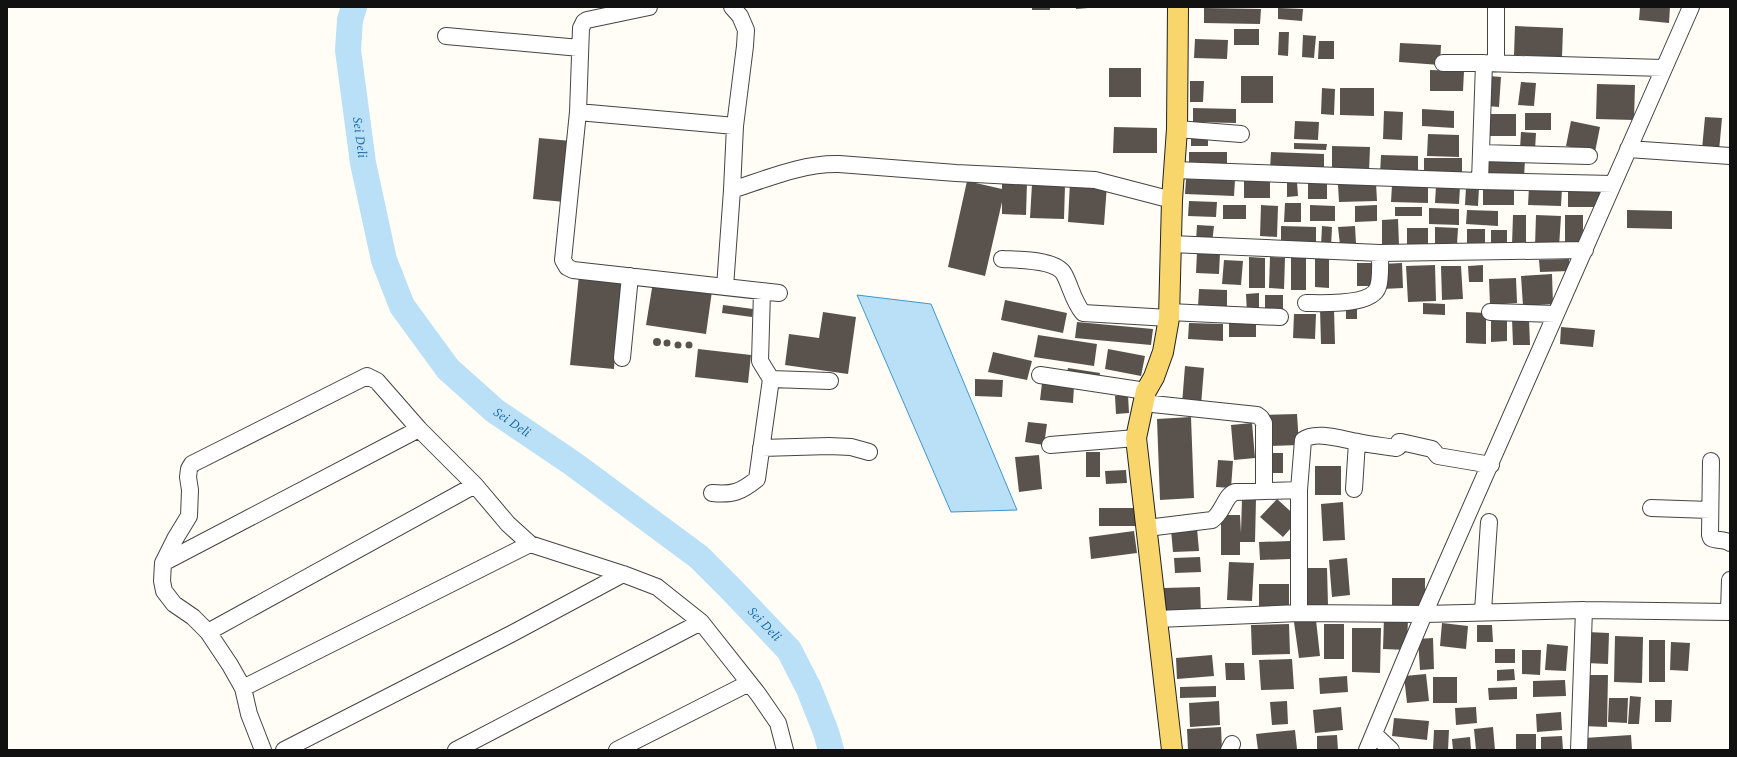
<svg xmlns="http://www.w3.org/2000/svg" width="1737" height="757" viewBox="0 0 1737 757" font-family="Spectral,serif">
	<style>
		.water { fill: #b9e0f7; stroke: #3f96cf }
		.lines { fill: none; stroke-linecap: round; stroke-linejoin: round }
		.river { stroke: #b9e0f7; stroke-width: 26 }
		.building { fill: #5a524d }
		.minor-casing { stroke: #444; stroke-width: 18 }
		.major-casing { stroke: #222; stroke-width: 22 }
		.minor { stroke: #fff; stroke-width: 16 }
		.major { stroke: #f9d66b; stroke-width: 20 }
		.labels { text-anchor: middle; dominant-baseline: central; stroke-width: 4; stroke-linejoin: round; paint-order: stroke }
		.water-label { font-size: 13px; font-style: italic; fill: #1768a6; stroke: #fff }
	</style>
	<rect width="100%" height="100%" fill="#fffdf5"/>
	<path class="water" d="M857 295 931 304 1017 510 951 512Z"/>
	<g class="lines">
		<path class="river" id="s1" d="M354 7 350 20 348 50 363 163 384 260 402 306 448 369 495 411 572 463 699 557 730 588 789 650 809 689 826 732 831 750"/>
	</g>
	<path class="building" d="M1032 7H1050V10H1032Z
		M1076 7H1088V8L1076 9Z
		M1640 7H1670L1669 23 1639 20Z
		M1204 8 1261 9 1260 24 1204 23Z
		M1278 8 1303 9 1302 21 1278 19Z
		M1515 26 1563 28 1562 57 1514 55Z
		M1234 29H1259V45H1234Z
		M1279 32H1289L1288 56 1278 55Z
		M1303 35 1316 36 1314 58 1302 57Z
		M1195 39 1228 40 1227 59 1194 58Z
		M1319 41H1334V59H1318Z
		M1400 43 1441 45 1440 65 1399 62Z
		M1109 68H1141V97H1109Z
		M1430 70 1464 71 1463 91H1430Z
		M1241 76H1273V103H1241Z
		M1489 76 1501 77 1499 107 1487 106Z
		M1190 81H1204L1203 102H1190Z
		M1521 82 1536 83 1534 106 1518 105Z
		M1597 84 1635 85 1634 120 1596 119Z
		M1322 88 1335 89 1334 115 1321 114Z
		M1340 88H1374V116L1340 115Z
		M1193 108 1236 109V123L1193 122Z
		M1422 109 1454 111V128L1422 126Z
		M1384 111 1403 112 1402 140 1383 139Z
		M1525 113H1551V130H1525Z
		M1487 114H1516V136H1487Z
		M1705 117 1722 118 1719 151 1702 149Z
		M1295 121 1319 122 1318 140 1294 139Z
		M1571 121 1600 127 1595 152 1566 146Z
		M1114 127 1157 128V153H1113Z
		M1521 132 1536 133 1535 150 1520 149Z
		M1428 134 1459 135V157L1427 156Z
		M1191 136H1208V146H1191Z
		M539 138 571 141 565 202 533 199Z
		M1294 143 1327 144 1326 150 1294 149Z
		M1332 146 1370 147 1369 172 1332 171Z
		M1189 152H1227V167H1189Z
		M1271 152 1324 154V171L1270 169Z
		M1381 155 1418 156V175L1380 174Z
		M1424 158H1462V178L1424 177Z
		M1484 158 1525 159 1524 178 1483 177Z
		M1186 179 1235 180 1234 196 1185 194Z
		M1244 180H1270V198H1244Z
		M967 181 1002 189V181L1027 182 1026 215 1002 214V202L985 276 948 267Z
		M1308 181 1327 182V199H1308Z
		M1070 182 1107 185 1104 225 1068 222Z
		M1287 182H1297L1298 196 1287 197Z
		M1376 183 1377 201 1339 202 1338 185Z
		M1032 184 1065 185 1064 219 1030 218Z
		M1392 185 1428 187V203L1391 202Z
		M1436 186 1460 187 1459 204 1435 203Z
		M1466 187H1479L1478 206 1465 205Z
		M1483 187H1514V205H1483Z
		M1529 187 1562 188 1561 206 1528 205Z
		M1601 188V207H1568V189Z
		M1189 201 1217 202 1216 217 1188 216Z
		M1285 203H1301V222H1284Z
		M1223 205H1246V219H1223Z
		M1261 205 1278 206 1277 237 1260 236Z
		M1310 205 1335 206V221H1310Z
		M1377 205V221L1355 222V206Z
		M1395 207H1422V216H1395Z
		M1429 208 1459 209V225L1429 224Z
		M1467 210 1498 211V226L1466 224Z
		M1627 210 1672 211V229L1627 228Z
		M1513 215H1526V245H1512Z
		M1536 215 1561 216 1559 247 1535 246Z
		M1565 215H1583V246H1565Z
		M1398 219 1399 245H1382V220Z
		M1197 225 1214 226 1212 243 1196 241Z
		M1281 226 1316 227V244L1281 243Z
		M1322 226 1332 227 1331 247 1321 246Z
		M1355 226 1356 244 1340 245 1338 227Z
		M1435 227 1458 228 1457 245 1435 244Z
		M1407 228H1428V245H1407Z
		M1467 229H1485V246H1467Z
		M1491 230H1507V248H1491Z
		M1197 252 1220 253 1219 274 1196 273Z
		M1291 256H1306V290H1291Z
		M1249 257 1265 258V288H1249Z
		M1270 257 1285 258 1284 289 1269 288Z
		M1315 259H1329V288L1315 287Z
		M1569 259 1570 271 1540 272 1539 260Z
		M1224 260 1243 261 1241 285 1222 284Z
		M1357 263H1373V286H1357Z
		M1402 263 1403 288 1382 289 1381 264Z
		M1435 265 1436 301 1408 302 1406 266Z
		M1483 265V282H1469L1468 266Z
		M1441 266H1461L1463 299 1442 300Z
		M1552 274 1553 304 1523 306 1521 276Z
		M579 275 629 280 615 353 614 369 570 365Z
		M1516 278 1517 303 1490 305 1489 279Z
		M653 282 712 291 706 334 646 325Z
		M1199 289 1227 290V308L1198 307Z
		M1259 293V312L1247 313 1246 294Z
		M1265 295H1283V314H1265Z
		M1005 300 1067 313 1063 333 1001 320Z
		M1346 301H1357V319H1346Z
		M1423 303 1445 304V315L1423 314Z
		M723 305 753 309 752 317 722 313Z
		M1320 309H1334L1335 344H1321Z
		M823 312 856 317 848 374 785 365 789 334 819 338Z
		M1466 312 1486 313V344L1466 343Z
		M1294 314H1316L1315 339 1293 338Z
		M1512 319H1529L1530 345H1513Z
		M1229 320H1256V337H1229Z
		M1491 320H1507V341L1491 342Z
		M1077 322 1153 329 1151 345 1075 338Z
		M1189 323 1223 324V341L1188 339Z
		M1561 327 1595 330 1593 347 1560 344Z
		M1038 335 1097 344 1094 366 1034 357Z
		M653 342a4 4 0 1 1 8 0a4 4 0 1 1-8 0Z
		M663.5 343a3.5 3.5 0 1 1 7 0a3.5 3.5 0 1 1-7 0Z
		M685.5 345a3.5 3.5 0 1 1 7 0a3.5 3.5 0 1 1-7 0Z
		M674.5 345a3.5 3.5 0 1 1 7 0a3.5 3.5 0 1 1-7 0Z
		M698 349 751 355 748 383 695 377Z
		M1108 349 1145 356 1141 376 1105 369Z
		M993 352 1032 361 1027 380 988 372Z
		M1185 366 1204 368 1201 405 1182 404Z
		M1068 368 1100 373 1098 387 1065 381Z
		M975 379 1003 380 1002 397 975 396Z
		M1042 383 1074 386 1073 403 1040 400Z
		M1128 395 1129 413 1116 414 1115 396Z
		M1297 414 1299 445 1268 446 1266 415Z
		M1191 417 1194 498 1160 500 1157 419Z
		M1028 422 1047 424 1044 445 1025 442Z
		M1252 423 1255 458 1234 460 1231 425Z
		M1086 452H1100V477H1086Z
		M1265 453H1283V473H1265Z
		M1039 455 1042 489 1019 492 1015 457Z
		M1218 460 1233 461 1231 488 1216 487Z
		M1315 466H1341V495H1315Z
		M1126 470 1127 483 1106 484 1105 471Z
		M1242 498 1256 499 1255 542H1240V555H1221V515H1240L1241 533Z
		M1277 499 1299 519 1283 537 1260 517Z
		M1343 502 1345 540 1323 541 1321 504Z
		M1099 508H1135V526H1099Z
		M1197 528 1199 551 1173 552 1171 530Z
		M1134 531 1137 553 1091 559 1089 537Z
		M1290 541V559L1260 560 1259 542Z
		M1200 557 1201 572 1175 573 1174 558Z
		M1347 558 1350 595 1332 597 1329 560Z
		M1229 562 1254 563 1252 601 1227 600Z
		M1303 568H1327L1328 605 1304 606Z
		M1392 578H1425V605H1392Z
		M1259 584H1289V610L1259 611Z
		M1200 587 1201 614 1165 615 1164 588Z
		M1384 617 1408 618 1407 650 1383 649Z
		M1316 620 1320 656 1299 658 1294 622Z
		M1442 623 1468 626 1466 649 1440 646Z
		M1289 624 1290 654 1252 655 1251 625Z
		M1324 624H1344V659H1324Z
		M1477 625H1492L1493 642H1477Z
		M1352 628H1381L1380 673 1352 672Z
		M1587 632 1609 633 1608 664 1586 663Z
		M1615 636 1643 637 1642 683 1614 682Z
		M1433 638 1434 669 1420 670 1418 639Z
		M1649 640H1665V682H1649Z
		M1671 642 1690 643 1688 671 1670 670Z
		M1547 644 1568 646 1566 671 1545 670Z
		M1495 649H1515V663H1495Z
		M1522 650H1541L1540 675 1522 674Z
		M1212 655 1214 676 1177 679 1176 658Z
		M1292 659 1294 689 1261 690 1259 660Z
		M1225 663H1244L1245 680H1226Z
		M1514 669 1515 680 1497 681V670Z
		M1426 674 1429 701 1407 703 1404 676Z
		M1583 675H1608L1607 727 1582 726Z
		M1347 676 1348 692 1320 694 1319 678Z
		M1433 677H1457V703H1433Z
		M1565 680 1566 696 1533 697V681Z
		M1216 686V697L1180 698V687Z
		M1517 687V699L1489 700 1488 688Z
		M1630 696 1641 697 1639 724H1628Z
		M1609 698H1628L1627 723 1608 722Z
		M1655 700H1672L1671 722H1655Z
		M1219 701 1220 725 1190 727 1189 703Z
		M1287 701 1288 724 1272 725 1270 702Z
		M1341 707 1343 730 1315 733 1313 710Z
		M1476 707 1477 723 1456 725 1455 708Z
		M1561 712 1562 730 1537 732 1536 714Z
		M1394 718 1429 721 1427 740 1392 736Z
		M1221 727 1222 750H1188L1187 729Z
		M1493 727 1495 750H1476L1474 729Z
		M1295 730 1297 749 1258 750 1256 734Z
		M1434 730H1449L1448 750H1433Z
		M1516 734H1536V750H1516Z
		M1337 735 1338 750H1317V736Z
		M1631 735 1632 750H1585L1584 738Z
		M1562 736 1563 750H1541V737Z
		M1470 737 1471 750H1453L1452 739Z"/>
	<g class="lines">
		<g class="minor-casing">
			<path id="minor" d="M649 7 587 20 584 22 581 28 578 112 563 260 567 267 573 270 779 293
				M732 7 740 16 746 30 745 46 735 126 732 190C766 179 803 163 839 164L956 173 1095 180 1172 200
				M446 36 580 48
				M1443 63H1484L1663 68
				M1496 63V7
				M578 112 735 126
				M1177 129 1241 134
				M1628 149 1730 156
				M1481 153 1589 156
				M1174 170 1480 181 1613 184
				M1480 181 1484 63
				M1171 244 1380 253 1585 250
				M1002 259C1018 260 1056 259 1064 274 1071 287 1073 301 1083 313L1169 318
				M725 287 732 190
				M1306 303C1321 303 1372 306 1378 287 1381 279 1380 262 1380 253
				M1169 312 1280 317
				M1490 312 1555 314
				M622 358 630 276
				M1040 375 1146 391
				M771 379 830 381
				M1143 403 1257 415 1261 418 1264 423V491
				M1050 445 1136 438
				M761 448 829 446 851 447 869 452
				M1711 461 1710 535 1711 538C1717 541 1725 539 1730 543
				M1354 489 1357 442
				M712 493C733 495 741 492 757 479L771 379 760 361 762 291
				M1651 508 1710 510
				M1147 528 1212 520C1224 512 1224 496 1235 492L1299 490
				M163 563 419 429
				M1483 611 1489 522
				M1729 612 1730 580
				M1299 613V490L1303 440C1316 430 1344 440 1358 442 1371 445 1383 446 1396 448L1398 447 1399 442H1401L1432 449 1438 456 1491 465
				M1157 619 1299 613 1424 614 1584 610 1730 612
				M208 632 475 485
				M243 688 530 544
				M1374 734 1391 750
				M263 750 249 714 243 688 230 665 208 632 193 617 174 604 164 591 162 581 163 563 175 539 189 516 190 490 188 477 189 469 192 464 367 376 377 381 419 429 475 485 508 524 530 544 623 574 657 587 701 622 758 694 778 723 785 750
				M284 750 513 633 623 574
				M456 750 701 622
				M617 750 749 683
				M1229 750 1232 744
				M1367 750 1424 614 1691 7
				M1579 750 1584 610"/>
		</g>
		<g class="major-casing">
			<path id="major" d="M1172 750 1136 438 1146 391 1154 377 1163 352 1169 318 1172 200 1177 129 1178 7"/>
		</g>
		<use href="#minor" class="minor"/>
		<use href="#major" class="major"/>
	</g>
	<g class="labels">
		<g class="water-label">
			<text stroke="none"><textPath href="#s1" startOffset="132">Sei Deli</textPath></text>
			<text stroke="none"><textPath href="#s1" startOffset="468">Sei Deli</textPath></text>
			<text stroke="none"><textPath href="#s1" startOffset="792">Sei Deli</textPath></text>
		</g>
	</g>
	<rect width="1737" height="757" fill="none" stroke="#111111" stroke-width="16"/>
</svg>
